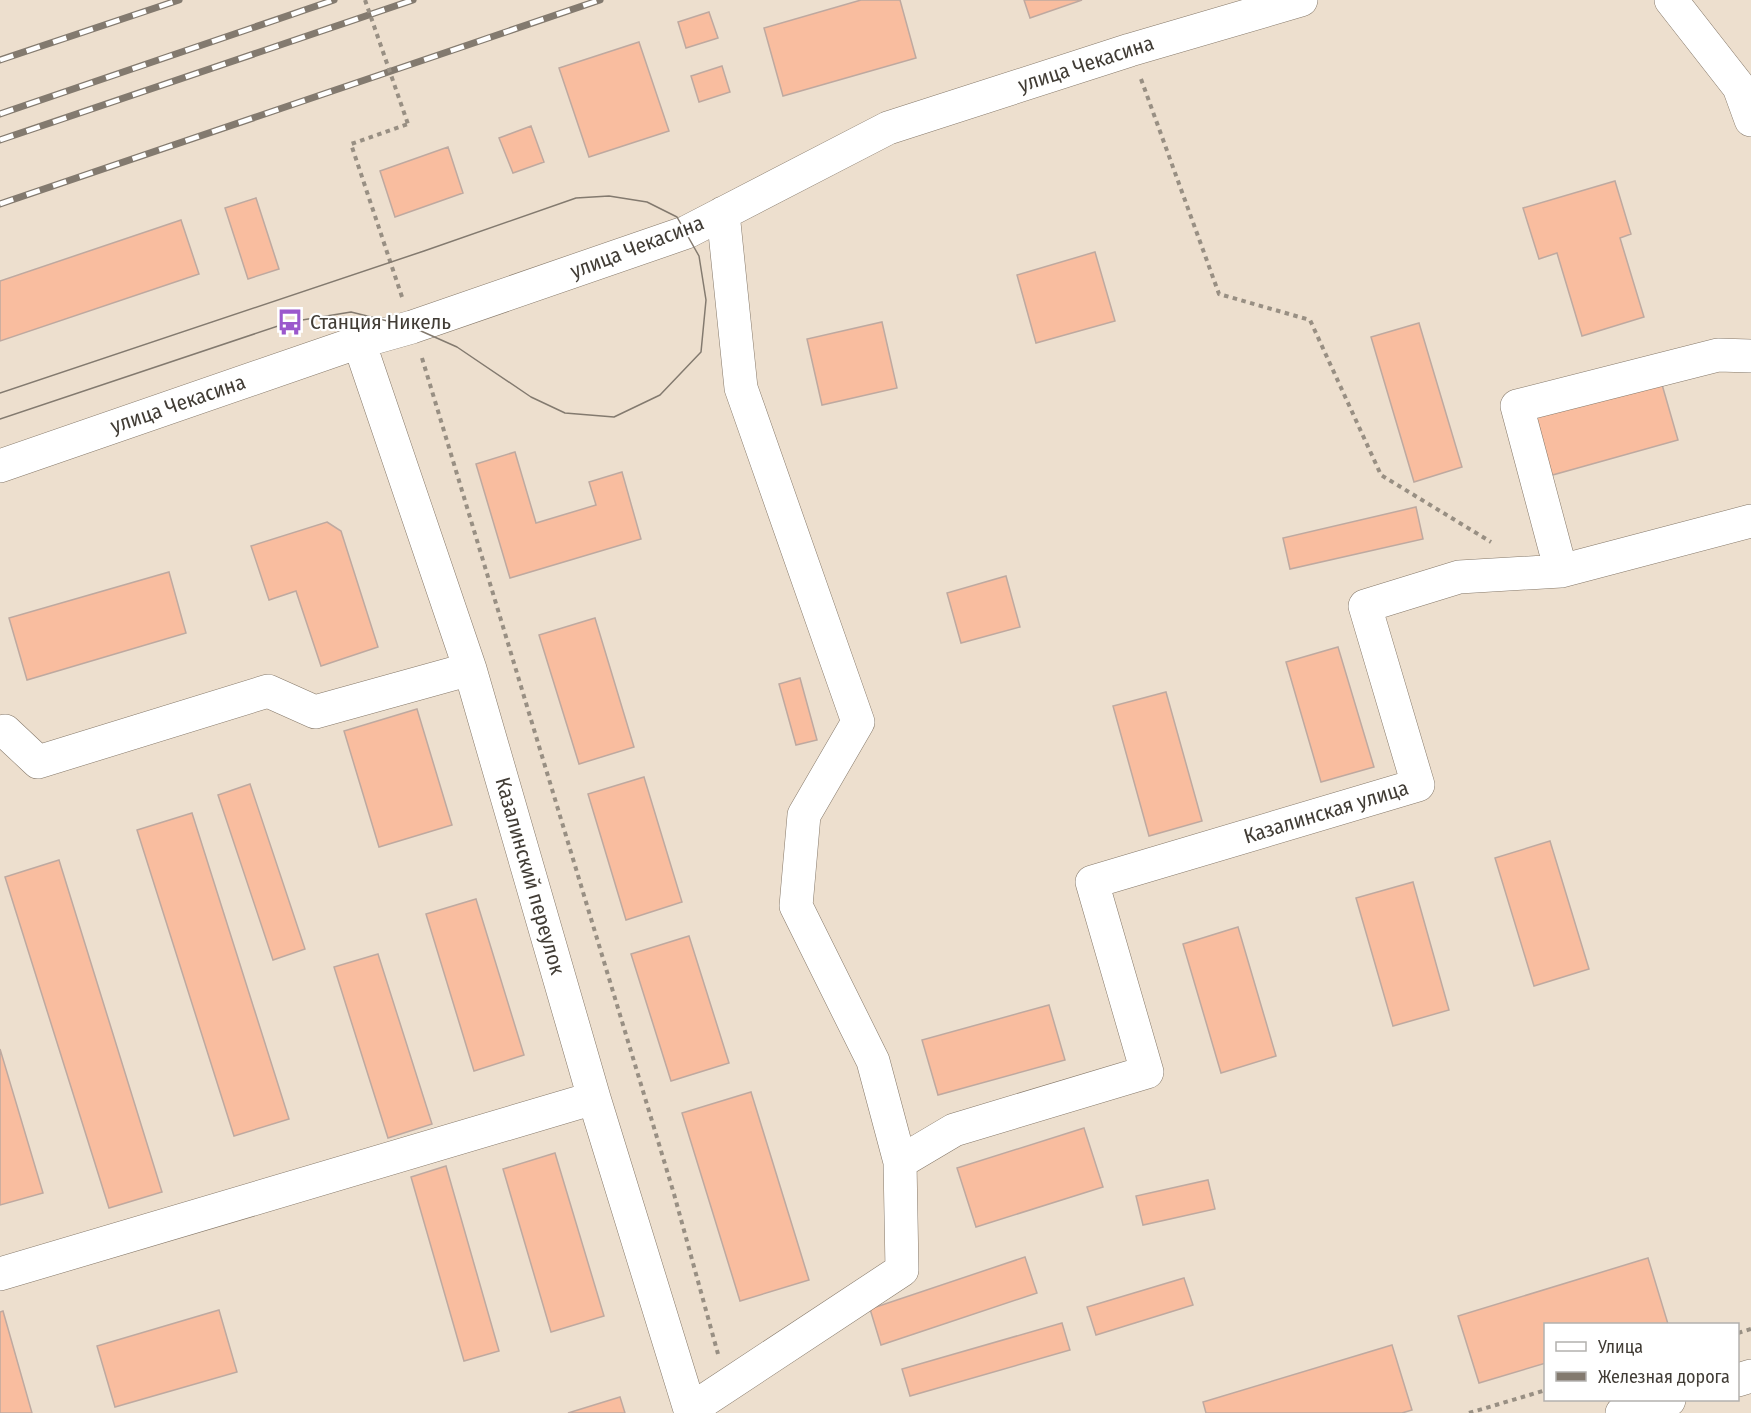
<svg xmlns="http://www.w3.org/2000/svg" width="1751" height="1413" viewBox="0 0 1751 1413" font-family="'Fira Sans Condensed',sans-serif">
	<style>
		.building { fill: #f9bd9f; stroke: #bea9a0; stroke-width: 1.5 }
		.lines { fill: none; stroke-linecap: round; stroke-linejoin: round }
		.minor-casing { stroke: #857869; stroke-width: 34 }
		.path { stroke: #988f83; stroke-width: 4; stroke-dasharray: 4.5 4.5; stroke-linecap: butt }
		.minor { stroke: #fff; stroke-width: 33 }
		.tram { stroke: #837a6f; stroke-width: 1.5 }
		.rail-casing { stroke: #837a6f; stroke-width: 7 }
		.rail { stroke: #fff; stroke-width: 4.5; stroke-dasharray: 14; stroke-linecap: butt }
		.path-bridge { stroke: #988f83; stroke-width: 4; stroke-dasharray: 4.5 4.5; stroke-linecap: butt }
		.labels { text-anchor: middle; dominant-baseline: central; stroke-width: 4.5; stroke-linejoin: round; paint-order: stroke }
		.street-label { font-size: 21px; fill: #413c35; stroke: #fff }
		.poi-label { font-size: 21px; fill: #413c35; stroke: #fff; text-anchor: start }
	</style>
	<rect width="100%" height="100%" fill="#eddfce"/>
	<path class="building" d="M861 0H900L916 58 783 96 764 28Z
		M1024 0H1082L1030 18Z
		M709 12 718 38 686 48 678 22Z
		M639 42 669 131 589 157 559 68Z
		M722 66 730 92 699 102 691 76Z
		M531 126 544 162 513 173 499 138Z
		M448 147 463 193 395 217 380 171Z
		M1615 181 1631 234 1620 238 1644 317 1582 336 1557 253 1539 259 1523 208Z
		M256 198 279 269 248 279 225 208Z
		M181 220 199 274 0 341V281Z
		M1095 252 1115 321 1036 343 1017 275Z
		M882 322 897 388 822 405 807 339Z
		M1419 323 1462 467 1414 482 1371 337Z
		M1661 381 1678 440 1549 476 1533 417Z
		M515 452 536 523 596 505 589 482 622 472 641 539 510 578 476 464Z
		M1416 507 1423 539 1290 569 1283 538Z
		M327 522 341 531 378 647 321 666 296 591 269 600 251 546Z
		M169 572 186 633 27 680 9 618Z
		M1006 576 1020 627 961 643 947 593Z
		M595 618 634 747 579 764 539 635Z
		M1338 647 1374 767 1321 782 1286 662Z
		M800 678 817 740 796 745 779 684Z
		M1166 692 1202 821 1149 836 1113 706Z
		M417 709 452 825 379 847 344 731Z
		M644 777 682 902 626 920 588 794Z
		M250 784 305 949 273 960 218 795Z
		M192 813 289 1119 234 1136 137 830Z
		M1550 841 1589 969 1534 986 1495 858Z
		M59 860 162 1192 109 1208 5 877Z
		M1413 882 1449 1010 1393 1026 1356 898Z
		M476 899 524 1055 474 1071 426 914Z
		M1238 927 1276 1056 1221 1073 1183 944Z
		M689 936 729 1063 671 1081 631 954Z
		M378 954 432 1124 388 1138 334 967Z
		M1049 1005 1065 1060 938 1095 922 1040Z
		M0 1049 43 1193 0 1205Z
		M751 1092 809 1280 740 1301 682 1113Z
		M1084 1128 1103 1187 976 1227 957 1168Z
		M555 1153 604 1316 551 1332 503 1169Z
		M446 1166 499 1351 464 1361 411 1177Z
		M1208 1180 1215 1209 1143 1225 1136 1196Z
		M1025 1257 1037 1293 881 1345 870 1309Z
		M1648 1258 1668 1324H1546V1363L1479 1383 1458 1316Z
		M1184 1278 1193 1305 1096 1335 1087 1307Z
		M219 1310 237 1372 115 1407 97 1346Z
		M3 1311 32 1413H0V1312Z
		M1062 1323 1070 1350 910 1396 902 1369Z
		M1392 1345 1412 1410 1402 1413H1206L1203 1402Z
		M620 1397 625 1413H568Z"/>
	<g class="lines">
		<g class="minor-casing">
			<path id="minor" d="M1671 0 1739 87 1751 120
				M723 213 741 388 858 722 804 815 796 906 873 1061 900 1162
				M359 342 470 669 594 1098 691 1413
				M0 466 359 342 412 327 687 232 888 128 1130 50 1301 0
				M1561 571 1517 406 1718 355 1751 356
				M0 732 5 731 38 762 268 691 315 712 470 669
				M0 1274 594 1098
				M1738 1380 1751 1376
				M690 1410 902 1270 900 1162 954 1130 1147 1072 1092 882 1418 785 1365 606 1459 577 1561 571 1751 521
				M1622 1413 1669 1400"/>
		</g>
		<path class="path" d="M1141 79 1219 294 1310 320 1381 475 1491 542
			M402 297 351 144 408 124
			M422 358 674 1194 718 1354
			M1738 1333 1751 1329
			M1469 1413 1546 1390"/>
		<use href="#minor" class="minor"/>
		<path class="tram" d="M0 393 424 251 576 198 609 196 647 202 677 217 699 256 706 300 701 352 660 395 614 417 565 413 531 397 457 347 412 327 351 312 290 322 0 419"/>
		<g class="rail-casing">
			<path id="rail" d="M0 60 179 0
				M0 114 334 0
				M0 140 413 0
				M0 204 600 0"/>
		</g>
		<use href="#rail" class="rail"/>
		<path class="path-bridge" d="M365 0 408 124"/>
	</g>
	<defs>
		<g id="bus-bare" transform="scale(2.07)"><path d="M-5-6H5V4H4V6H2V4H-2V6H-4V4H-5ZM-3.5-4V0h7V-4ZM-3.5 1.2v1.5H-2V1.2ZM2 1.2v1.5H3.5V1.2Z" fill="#9b57cc" stroke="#fff" stroke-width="2.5" paint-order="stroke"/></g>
	</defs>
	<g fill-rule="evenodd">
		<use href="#bus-bare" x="290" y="322"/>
	</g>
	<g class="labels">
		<g class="street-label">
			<text transform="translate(1086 64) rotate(-18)">улица Чекасина</text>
			<text transform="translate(637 247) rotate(-21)">улица Чекасина</text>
			<text transform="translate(178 404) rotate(-19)">улица Чекасина</text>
			<text transform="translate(1326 812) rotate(-17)">Казалинская улица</text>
			<text transform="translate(530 876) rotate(74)">Казалинский переулок</text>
		</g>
		<g class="poi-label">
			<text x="310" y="322">Станция Никель</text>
		</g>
	</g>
	<rect x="1544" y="1323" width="195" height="78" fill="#ffffff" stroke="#b3b1ae" stroke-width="1.5"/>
	<rect x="1556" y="1342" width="30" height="9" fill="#ffffff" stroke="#b3b1ae" stroke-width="1.5"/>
	<text x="1598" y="1353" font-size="18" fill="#413c35">Улица</text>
	<rect x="1556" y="1372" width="30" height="9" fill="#837a6f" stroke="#b3b1ae" stroke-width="1.5"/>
	<text x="1598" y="1383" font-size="18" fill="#413c35">Железная дорога</text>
</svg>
